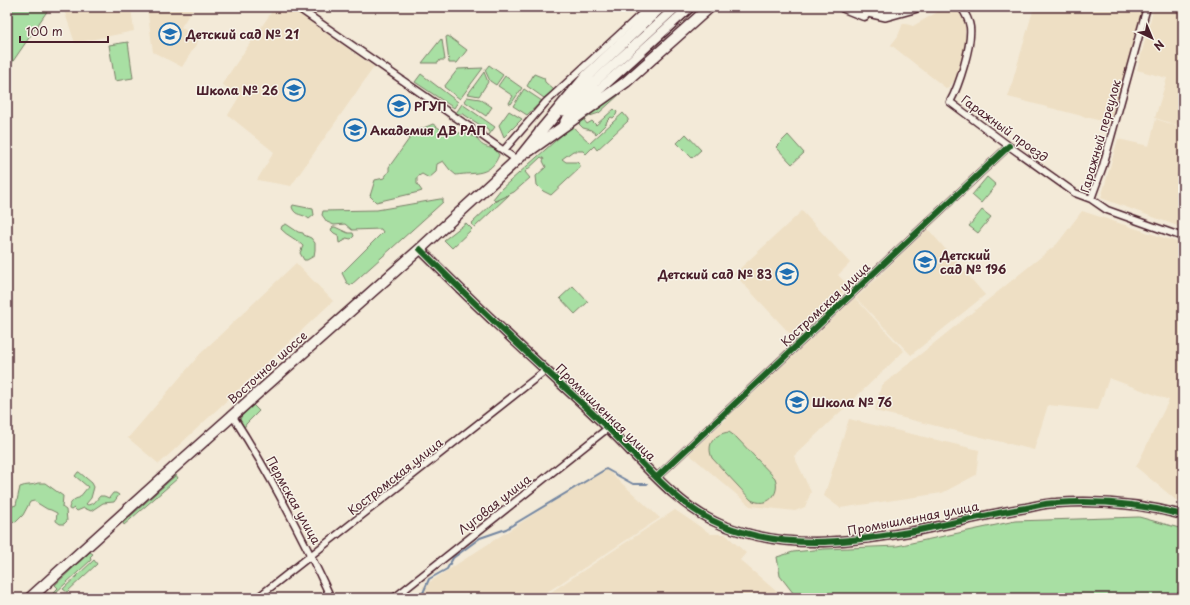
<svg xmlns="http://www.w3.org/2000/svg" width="1190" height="605" viewBox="0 0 1190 605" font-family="'Playpen Sans',sans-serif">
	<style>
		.built { fill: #eedfc4 }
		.green { fill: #a8dfa3; stroke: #797f67 }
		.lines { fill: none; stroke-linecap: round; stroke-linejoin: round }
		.stream { stroke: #7386a1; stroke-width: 2 }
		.minor-casing { stroke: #4a1f2b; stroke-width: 9 }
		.tertiary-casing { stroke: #4a1f2b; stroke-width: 11 }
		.secondary-casing { stroke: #4a1f2b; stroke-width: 12 }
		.primary-casing { stroke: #4a1f2b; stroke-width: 13 }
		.trunk-casing { stroke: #4a1f2b; stroke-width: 14 }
		.minor { stroke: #f7f3e8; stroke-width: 6 }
		.tertiary { stroke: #f7f3e8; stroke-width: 8 }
		.secondary { stroke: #f7f3e8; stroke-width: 9 }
		.primary { stroke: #f7f3e8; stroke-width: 10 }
		.trunk { stroke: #f7f3e8; stroke-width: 11 }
		.cycleway-casing { stroke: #f7f3e8; stroke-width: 8 }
		.cycleway { stroke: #1b5e20; stroke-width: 6 }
		.labels { text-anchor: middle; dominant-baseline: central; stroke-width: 3; stroke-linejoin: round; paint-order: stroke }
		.poi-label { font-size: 12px; font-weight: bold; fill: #4a1f2b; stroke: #f7f3e8; text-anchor: start }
		.street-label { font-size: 12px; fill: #4a1f2b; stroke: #f7f3e8 }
	</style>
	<rect width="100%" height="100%" fill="#f3ead8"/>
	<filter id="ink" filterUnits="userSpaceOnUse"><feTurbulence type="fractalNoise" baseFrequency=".025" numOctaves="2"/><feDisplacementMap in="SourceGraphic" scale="8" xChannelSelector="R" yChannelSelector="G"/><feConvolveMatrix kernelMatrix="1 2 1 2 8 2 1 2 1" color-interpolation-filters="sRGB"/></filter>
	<g filter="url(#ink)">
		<path class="built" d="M63 7H131L134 31 75 43Z
			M147 7H194L181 27 199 40 182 67 153 52Z
			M275 7H289L374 67 291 186 257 180 274 152 228 115 239 97 222 84Z
			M946 7H954L960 14 965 25V47L955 80 947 89 891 45 898 36 903 23 913 26Z
			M1034 7H1143L1113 124 1008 97Z
			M1154 7H1183V127L1155 118 1167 78 1137 70Z
			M1156 119 1183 128V228L1101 198 1118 139 1149 146Z
			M802 211 850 263 838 275 849 286 794 338 734 274Z
			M1082 211 1183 244V502L1176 500 1136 467 1169 400 1109 378 1098 410 1048 405 1034 450 875 411 881 386 1057 244Z
			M928 229 985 295 911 355 856 298Z
			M296 263 333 301 159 464 128 438 201 353Z
			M855 298 904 351 794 456 811 492 805 507 795 511 750 506 689 454Z
			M849 419 979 450 976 475 942 493 840 508 824 496Z
			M605 468 660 518 538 598H429L422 587Z
			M675 510 711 534H725L746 553 740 560 784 598H542Z"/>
		<path class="green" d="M7 7H50L7 70Z
			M448 36 467 50 457 63H449L446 37Z
			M441 39 442 40 445 60H440L438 63H422Z
			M128 42 133 78 115 81 109 45Z
			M489 65 503 75 496 85 490 81 485 70Z
			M483 68 460 99 444 87 458 69Z
			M484 72 488 82 479 96 468 94Z
			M421 74 458 102 454 108 415 82Z
			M534 74 544 78 545 82 554 90 544 98 527 86Z
			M505 76 522 88 511 104 509 103 513 96 498 86Z
			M524 89 542 101 527 115 513 106Z
			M618 94H620L599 113 590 116 584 120 587 124 592 121 596 125 614 109 617 112 616 115 613 118 611 117 607 121 606 124 596 134 591 130 583 128 579 124C587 111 605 102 618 94Z
			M467 97 480 99 492 107 486 116 464 101Z
			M462 104 495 127 489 135 488 130 463 114H459L456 113Z
			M509 111 522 119 504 137 499 125Z
			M623 113 628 119V121L597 150 594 146 586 154 583 151H573L562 159 566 162H577L580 165V168L551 195 543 191 537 185 536 176 546 167 543 161 544 159 541 157 525 172 530 178 514 192 495 201 493 199 501 189 572 126 590 143Z
			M433 124 446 133H464L476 137C481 146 485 147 495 149L499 155C490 177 476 172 456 175L450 170 443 161 437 164 436 172 429 178 422 174 417 177V184L422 191 419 192 376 202 370 196 375 180 384 178 389 171V167L414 132Z
			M686 134 701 150 692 158 677 143Z
			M788 135 804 153 792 164 776 147Z
			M987 177 996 185 981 203 972 195Z
			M509 195 475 227 471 224 494 202Z
			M440 199H443V202L351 285 347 283 342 273 383 232 381 229 352 230 345 224 334 225 327 222 322 215 323 211 377 210Z
			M293 205 313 209 314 215 309 219C303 213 295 217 292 207Z
			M982 210 991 217 978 233 969 226Z
			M466 223 472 229 452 248 444 240Z
			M286 224 298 232 303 233 304 235 311 238 315 243V250L314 256 307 260H304L300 253 303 246C297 239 287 236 281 229L282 226Z
			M333 227H335L348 233H353L354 236 351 239 346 238 344 241 339 243 338 235 334 233 331 230Z
			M573 286 588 302 575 314 560 298Z
			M253 405 259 411 246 424 244 428 240 420 241 417Z
			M729 432 736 437 775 478C781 495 767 508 751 500L712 458C706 444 714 434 729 432Z
			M78 472H79L92 483 94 487 91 498 86 504 88 505 94 503 100 496H104L109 498 113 493H116L119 495 114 502 103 503 91 511 84 508 77 511 74 508 71 510 69 509C69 504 74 498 79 498L88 487 75 476Z
			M176 475 178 478 124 525 123 523Z
			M38 483H45L63 496 62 507 66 510 67 521 64 524H60L56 521 57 513 51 510 47 509 34 501 30 502 23 515 16 522 7 520V508L16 505 20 487C26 484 32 486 38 483Z
			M1139 517 1183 529V598H797L780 576 777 557 793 552 824 549 897 546 1015 521Z
			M90 552 93 554 90 557 91 560 53 595 52 594 58 588 55 585Z
			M94 560 97 564 67 592 63 589Z"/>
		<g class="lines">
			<path class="stream" d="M418 598 423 593 429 579 447 569 453 558 480 538 506 529 606 469 633 484H647"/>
			<g class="minor-casing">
				<path id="minor" d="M297 7 517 160
					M961 7C965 13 969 20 970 27 972 45 959 86 950 102L1009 146 1075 193 1091 199 1107 210 1183 237
					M504 150 546 102 649 7
					M1091 199 1103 166 1147 7
					M232 415C270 474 302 536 331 598
					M657 477 1009 146
					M257 598 546 370
					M394 598 608 428"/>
			</g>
			<g class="tertiary-casing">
				<path id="tertiary" d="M420 249C447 276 474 303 502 329 537 363 574 395 608 428 644 463 676 506 722 525 784 550 845 543 909 532 948 525 986 514 1026 508 1036 506 1046 503 1056 503 1099 500 1142 504 1183 515"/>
			</g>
			<g class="secondary-casing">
				<path id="secondary" d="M563 111 676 7
					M565 121 690 7"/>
			</g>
			<g class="primary-casing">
				<path id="primary" d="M844 7 864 15
					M529 151 626 82 710 7
					M30 598 178 464 420 249 521 156 541 131"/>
			</g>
			<g class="trunk-casing">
				<path id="trunk" d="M856 7 863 10 885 15 914 7
					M541 131 587 76 660 7"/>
			</g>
			<use href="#minor" class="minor"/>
			<use href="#tertiary" class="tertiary"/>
			<use href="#secondary" class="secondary"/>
			<use href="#primary" class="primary"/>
			<use href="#trunk" class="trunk"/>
			<g class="cycleway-casing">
				<path id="cycleway" d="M420 249C447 276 474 303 502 329 537 363 574 395 608 428 644 463 676 506 722 525 784 550 845 543 909 532 948 525 986 514 1026 508 1036 506 1046 503 1056 503 1099 500 1142 504 1183 515
					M657 477 1009 146"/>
			</g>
			<use href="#cycleway" class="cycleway"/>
		</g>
	</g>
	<defs>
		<g id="school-ring" transform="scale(1.15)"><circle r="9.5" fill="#f7f3e8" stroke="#1f6fb2" stroke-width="1.5"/><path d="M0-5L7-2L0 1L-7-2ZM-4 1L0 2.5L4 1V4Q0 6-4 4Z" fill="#1f6fb2"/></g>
		<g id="university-ring" transform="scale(1.15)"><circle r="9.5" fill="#f7f3e8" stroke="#1f6fb2" stroke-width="1.5"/><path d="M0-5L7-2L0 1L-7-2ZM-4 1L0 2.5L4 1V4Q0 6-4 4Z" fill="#1f6fb2"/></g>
	</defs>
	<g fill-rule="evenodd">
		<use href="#school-ring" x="170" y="34"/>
		<use href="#school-ring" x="294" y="90"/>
		<use href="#university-ring" x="399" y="106"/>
		<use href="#university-ring" x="355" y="130"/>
		<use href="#school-ring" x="925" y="262"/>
		<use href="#school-ring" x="787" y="274"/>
		<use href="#school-ring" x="797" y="402"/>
	</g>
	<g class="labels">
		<g class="poi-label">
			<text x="186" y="34">Детский сад № 21</text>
			<text x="278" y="90" text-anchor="end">Школа № 26</text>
			<text x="414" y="106">РГУП</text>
			<text x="370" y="130">Академия ДВ РАП</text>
			<text x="940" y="255">Детский<tspan x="940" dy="14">сад № 196</tspan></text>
			<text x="772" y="274" text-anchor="end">Детский сад № 83</text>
			<text x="812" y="402">Школа № 76</text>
		</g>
		<g class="street-label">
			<text transform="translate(1005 128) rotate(36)">Гаражный проезд</text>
			<text transform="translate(1100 136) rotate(-74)">Гаражный переулок</text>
			<text transform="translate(825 304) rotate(-43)">Костромская улица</text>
			<text transform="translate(267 367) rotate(-42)">Восточное шоссе</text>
			<text transform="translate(606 412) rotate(44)">Промышленная улица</text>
			<text transform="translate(395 476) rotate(-38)">Костромская улица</text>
			<text transform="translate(294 500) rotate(61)">Пермская улица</text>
			<text transform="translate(494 504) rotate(-38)">Луговая улица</text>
			<text transform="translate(913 518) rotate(-11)">Промышленная улица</text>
		</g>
	</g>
	<rect width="1190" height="605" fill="none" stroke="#f7f3e8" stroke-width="24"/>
	<rect x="12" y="12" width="1166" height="581" fill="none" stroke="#4a1f2b" stroke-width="1.5" filter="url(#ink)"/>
	<g transform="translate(1152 38) rotate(136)" stroke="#f7f3e8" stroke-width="3" paint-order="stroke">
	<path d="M0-3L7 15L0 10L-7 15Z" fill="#4a1f2b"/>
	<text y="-6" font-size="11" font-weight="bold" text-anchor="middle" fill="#4a1f2b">N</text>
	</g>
	<path d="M20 36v6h88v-6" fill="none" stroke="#4a1f2b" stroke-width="2"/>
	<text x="26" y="36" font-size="12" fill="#4a1f2b" stroke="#f7f3e8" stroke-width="3" paint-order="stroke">100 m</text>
</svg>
